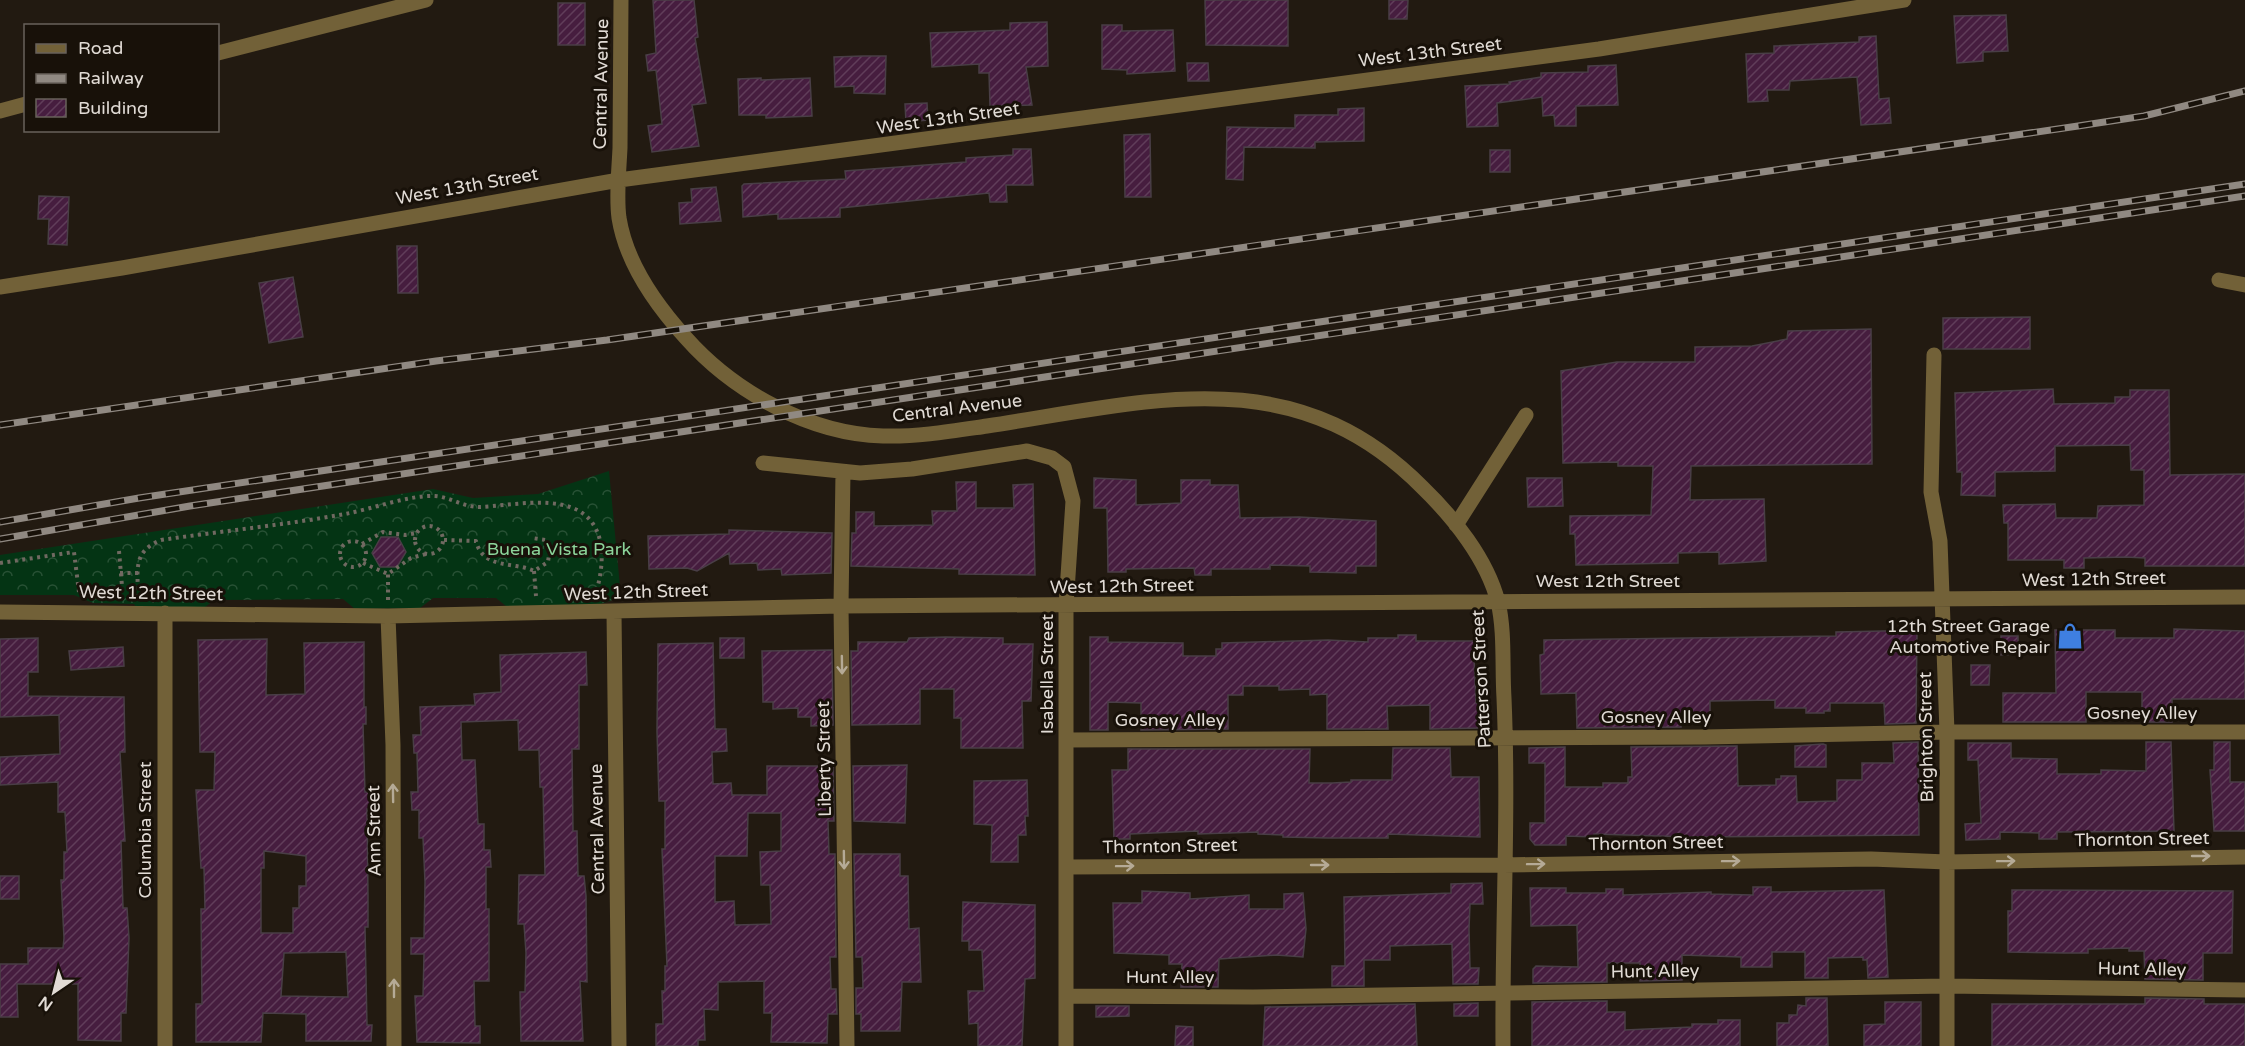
<svg xmlns="http://www.w3.org/2000/svg" width="2245" height="1046" viewBox="0 0 2245 1046" font-family="'Varela Round',sans-serif">
	<style>
		.forest { fill: url(#forest-crowns) }
		.building { fill: url(#building-hatch); stroke: #493e46; stroke-width: 1.5; fill-rule: evenodd }
		.lines { fill: none; stroke-linecap: round; stroke-linejoin: round }
		.path { stroke: #706961; stroke-width: 4; stroke-dasharray: 3 4.5; stroke-linecap: butt }
		.minor { stroke: #726138; stroke-width: 15 }
		.rail-casing { stroke: #908982; stroke-width: 7 }
		.rail { stroke: #181109; stroke-width: 4.5; stroke-dasharray: 14; stroke-linecap: butt }
		.oneway { stroke: #b5aa96 }
		.labels { text-anchor: middle; dominant-baseline: central; stroke-width: 6; stroke-linejoin: round; paint-order: stroke }
		.street-label { font-size: 18px; fill: #e1dbd5; stroke: #181109 }
		.park-label { font-size: 18px; fill: #8cd49a; stroke: #181109 }
		.poi-label { font-size: 18px; fill: #e1dbd5; stroke: #181109; text-anchor: end }
	</style>
	<defs>
		<pattern id="forest-crowns" width="20" height="18" patternUnits="userSpaceOnUse" patternTransform="scale(1.5)"><rect width="20" height="18" fill="#043414"/><path d="M2 6a3 3 0 1 1 6 0M12 15a3 3 0 1 1 6 0" fill="none" stroke="#285135"/></pattern>
		<pattern id="building-hatch" width="6" height="6" patternUnits="userSpaceOnUse" patternTransform="scale(1.5)"><rect width="6" height="6" fill="#461d3f"/><path d="M-1 1l2-2M0 6l6-6M5 7l2-2" fill="none" stroke="#603d5a"/></pattern>
	</defs>
	<rect width="100%" height="100%" fill="#221a11"/>
	<path class="forest" d="M609 471 621 597 598 605 506 606 496 598H433L420 608 355 609 343 599 214 600 204 608 136 607 134 604 93 603 74 595H0V555L433 489 473 498 538 494Z"/>
	<path class="building" d="M653 0H694L698 37 695 38 706 103 692 105 699 146 652 152 648 126 662 124 656 70 648 71 646 55 656 53Z
		M1205 0H1288V46L1206 45Z
		M1389 0H1408L1407 19H1389Z
		M558 3H585V45H558Z
		M2006 15 2008 51 1983 52V61L1957 63 1954 16Z
		M1047 22 1048 66 1026 67 1032 105 990 106 989 73H979V64L932 67 930 33 1010 30V23Z
		M1102 25H1122V31L1173 30 1175 71 1127 74V70L1102 69Z
		M1876 36 1879 99 1889 98 1891 123 1861 125 1857 77 1790 81 1789 90H1767L1768 101 1748 102 1746 54 1774 53V46L1859 42V37Z
		M863 56H886L885 94 854 93V86L835 87 834 57Z
		M1187 63H1208L1209 81H1188Z
		M1616 65 1618 105 1576 106V126H1555L1554 115 1543 116 1542 97 1497 103 1498 126 1467 127 1465 86 1510 84 1509 82 1541 77V73L1588 72V66Z
		M761 78V80L810 78 812 116 766 118V115H739L738 79Z
		M927 103 928 120 906 122 905 104Z
		M1364 108V141L1315 142V148L1244 147 1243 180 1226 179 1227 127 1295 128V115H1338V109Z
		M1150 134 1151 197H1125L1124 135Z
		M1013 149H1031L1033 185H1006L1007 202H990L989 193 840 208V217L778 219V214L743 217 742 186 744 184 846 179 845 171 966 162V158L1013 155Z
		M1490 150H1510V172H1490Z
		M716 187 721 221 680 224 679 203 692 202 691 189Z
		M39 196 69 197 67 245 48 244 49 219H38Z
		M397 246H417L418 293H398Z
		M293 277 303 337 269 343 259 283Z
		M2030 317V349H1943V318Z
		M1871 329 1872 464 1691 466 1690 500 1764 499 1766 561 1719 564V552L1678 553V563L1576 565 1575 534H1570V516L1651 515 1653 466H1618V462L1563 463 1561 371 1617 362H1695V347L1752 346 1787 339 1788 331Z
		M2053 389 2054 404 2115 403V397H2130V390H2169L2170 475 2245 474V566H2145V558L2126 557 2084 558V568H2064V560H2008V523H2004L2003 505 2055 504 2056 518H2097L2098 506 2144 505V470H2131L2130 445 2055 446V471L1995 472V496L1961 495 1962 472H1957L1955 393Z
		M1094 478 1136 480V505L1181 503V480H1210V485H1238L1240 518 1299 517 1376 521V566H1356V573L1310 572V566L1270 565V569H1211V575H1195L1194 568 1126 569V572H1108L1107 508H1094Z
		M1527 478H1562L1563 506 1528 507Z
		M956 482H976V508H1014L1013 485 1033 484 1035 575 959 574V569L851 566 852 533H856V512H874V526L933 525 932 511H957Z
		M729 530 832 533 831 573 782 575 781 569 758 570 757 563 730 564 729 553 697 571 687 568 649 569 648 536 729 534Z
		M381 537H398L406 552 397 567H380L372 553Z
		M2174 629 2245 631V699H2172V722H2142V692H2086V722H2003V693H2056L2055 630H2115V638H2174Z
		M1884 631H1917L1916 723 1885 724 1884 703H1830V711H1824V713H1806V708H1775V700L1710 701V714H1680L1681 727 1577 728 1576 693 1541 694 1540 655 1544 654V640L1836 636V632Z
		M1398 635H1416V641H1478V659H1474L1476 703H1480V728L1430 729V705L1387 706 1388 729H1327V694L1310 695V689L1279 690V686H1243V695H1228V729L1141 730V703L1108 702V730H1090V637H1108V642L1183 643V656H1216V649H1222V643L1328 640 1368 642V638H1398Z
		M2001 636H2018V654L2001 655Z
		M946 637 1003 638V644H1033L1031 701H1022L1023 748H961V718H954V689H920V724L852 725 851 651H858V642H907L909 638Z
		M38 638V672H28V696L124 697 125 752H120L125 841H121L123 908H127L129 938 126 1013H121V1041L78 1040V984H17L18 1017H0V964H28V948H63L64 938 61 880H64V852H67L65 812H58V782L0 785V757L60 754 59 715 0 717V639Z
		M720 638H744V658H720Z
		M267 639 266 695 305 694 304 643 364 642V707H366V724H363L365 792H371V809H367L368 897V927H365L367 1025H372L371 1041H306V1014L263 1013 261 1042H196V1004H202L201 909H205L204 868H201L196 790H214L215 752H200L198 640ZM264 851 306 856V886H299V908H293V933H261V868H264ZM346 952 348 997 281 996 284 953Z
		M713 643 715 729H726L727 751 712 752 713 784 731 783 732 795H767V766H833L834 821H828L829 854H835L836 957H830L831 989H836L837 1014H828L827 1043 771 1042 772 1013H764V981L718 982V1010L704 1009 705 1040H698V1046H656V1024H663L662 991H665V966H667L662 849H665V801H659L657 731 658 644ZM748 813H781V851L760 852 761 885H770L771 924 735 925 734 901 715 902V856H747Z
		M123 647 124 666 71 670 69 651Z
		M832 650 833 725 811 726V717H798V708L773 709V702H763L762 651Z
		M586 652 587 685H579V749H572L573 831H577L578 876H584L586 896 587 982 580 981 583 1041H521L520 992H525L526 953 524 924H518L519 875H545L543 787H540L539 750H519L518 720 461 722 462 760H475L478 824H484V850H490L491 867H486V909H489V981H474L475 1026H480V1043L417 1042 415 996H423L424 954H411V938H424L425 882 423 838H419V810H412L411 792H418L417 753H414L413 735H421L420 707 475 705 474 694 501 692 500 655Z
		M1971 665H1990L1989 685H1971Z
		M1918 742 1919 835 1693 837 1594 834V837L1566 836V845H1535L1530 839V823H1545V763H1529V748L1565 747V787H1603V783H1628V777H1632L1631 747 1737 746 1738 786 1776 785V779H1781V776H1796L1797 802 1837 801V780H1862V763H1894L1893 743Z
		M2146 742H2171L2174 831 2057 832V839H2039V833L2000 832V839L1966 840 1965 824 1981 823 1978 760H1968V743H2011V758L2057 759V774H2101V770L2146 771Z
		M2214 742H2230V782H2245V831H2214L2210 770H2214Z
		M1823 744 1826 745V767H1795V746Z
		M1393 748H1450L1451 777H1479L1480 837 1388 834V838H1328L1283 837V835L1258 834V832L1198 834V831L1130 834V839H1114L1112 770H1128V749H1310L1309 783H1332L1351 782V780H1392Z
		M907 765 905 823 854 821 853 766Z
		M1027 780 1028 816H1025L1026 835H1018V862H991L992 825 974 824V781Z
		M854 854H900V876H908L909 929 919 928 921 982H902L900 1031H861V1014H856V988H863L862 957H856Z
		M0 876H19V899H0Z
		M1482 883 1483 904H1470L1469 929 1470 968H1479L1478 984H1453L1452 944 1390 946V960H1364V986H1332V966H1345L1344 897 1451 893V884Z
		M1753 887H1771V892L1884 890 1888 977 1868 978 1867 960H1863V957L1828 958V978H1805V952H1772V967H1741V957L1682 955V980L1640 981V963H1607V982L1533 983V969L1536 966 1578 967 1577 925 1531 926 1530 888H1566V893H1606V889H1623V895L1711 892V894L1753 895Z
		M2012 890 2233 891 2232 953H2203V980L2145 979 2144 951H2129V948L2088 949V953H2065L2008 952V911H2012Z
		M1142 891 1190 893V899L1249 895V909H1284V894L1303 893 1306 929 1303 957 1276 955 1219 959 1218 987H1181L1182 964H1169V955L1114 953 1113 903H1142Z
		M963 902 1035 905V978L1025 979 1022 1046H978V1023L969 1024 968 991H984L982 950H969V941H962Z
		M1806 998H1827L1828 1046H1777V1023H1789V1015H1797L1798 1005 1806 1006Z
		M2145 998 2204 999V1004H2245V1046H1992V1004H2145Z
		M1607 1001V1012H1625V1030L1692 1027V1024H1718V1020H1740V1046H1532V1002Z
		M1885 1002H1921V1046H1864V1025L1885 1024Z
		M1478 1003V1016H1454V1004Z
		M1415 1004 1417 1046H1263L1265 1007Z
		M1096 1006H1129V1016L1096 1017Z
		M1176 1026 1193 1027V1046H1175Z"/>
	<g class="lines">
		<path class="path" d="M415 540a14 14 0 1 1 28 0a14 14 0 1 1-28 0Z
			M444 540 476 541C483 570 513 561 534 571L548 562 550 547 546 540 532 538
			M340 554a13 13 0 1 1 26 0a13 13 0 1 1-26 0Z
			M362 544 383 532 405 535 417 533
			M119 551 122 586
			M0 563 74 552 79 592
			M363 563 388 574 411 558 426 554
			M534 571 536 596
			M120 573H138
			M138 597C138 570 132 552 161 540 222 531 285 525 345 514 372 509 408 495 435 496 450 497 463 507 479 507 510 506 559 494 585 515 608 534 603 571 595 596
			M388 600V574"/>
		<path class="minor" d="M621 0C621 49 620 99 620 148 619 170 616 196 619 218 626 262 656 305 686 338 734 392 810 434 883 436 918 437 953 431 987 426 1147 402 1293 357 1422 487 1453 517 1487 559 1498 602 1505 632 1502 667 1504 698 1509 814 1502 930 1503 1046
			M218 53 426 0
			M0 111 26 104
			M2219 280 2245 285
			M0 287 122 268 619 180 1599 49 1904 0
			M1934 355 1931 492 1940 541 1947 732V1046
			M763 463 860 473 912 469 1027 451 1052 458 1064 467 1073 501 1066 606V1046
			M843 472 841 606 847 1046
			M1456 525 1526 415
			M0 612 388 616 841 606 2245 597
			M614 612 619 1046
			M388 616 393 745 394 1046
			M1066 740 1704 737 1947 732H2245
			M1067 867 1503 865 1871 859 1947 862 2245 857
			M1066 996 1253 997 1947 986 2245 990
			M165 1046V613"/>
		<g class="rail-casing">
			<path id="rail" d="M0 425 436 361 607 340 2078 126 2144 116 2245 91
				M0 522 139 498 2245 184
				M0 539 190 506 2245 196"/>
		</g>
		<use href="#rail" class="rail"/>
	</g>
	<defs><path id="oneway-shaft" d="M-6 0H5M1.5-3L5.5 0L1.5 3" fill="none" stroke-width="1.6" stroke-linecap="round" stroke-linejoin="round" transform="scale(1.5)"/></defs>
	<g class="oneway">
		<use href="#oneway-shaft" transform="translate(842 665) rotate(89)"/>
		<use href="#oneway-shaft" transform="translate(393 793) rotate(-91)"/>
		<use href="#oneway-shaft" transform="translate(2201 856)"/>
		<use href="#oneway-shaft" transform="translate(844 860) rotate(89)"/>
		<use href="#oneway-shaft" transform="translate(1731 861) rotate(-1)"/>
		<use href="#oneway-shaft" transform="translate(2006 861) rotate(-1)"/>
		<use href="#oneway-shaft" transform="translate(1536 864) rotate(-1)"/>
		<use href="#oneway-shaft" transform="translate(1320 865)"/>
		<use href="#oneway-shaft" transform="translate(1125 866) rotate(-1)"/>
		<use href="#oneway-shaft" transform="translate(394 988) rotate(-90)"/>
	</g>
	<defs>
		<g id="shop-bare" transform="scale(2.07)"><path d="M-5-2.5h2.3a2.7 3.5 0 0 1 5.4 0H5L5.5 6h-11ZM-1.5-2.5h3a1.5 2.3 0 0 0-3 0Z" fill="#3f7fe0" stroke="#181109" stroke-width="2.5" paint-order="stroke"/></g>
	</defs>
	<g fill-rule="evenodd">
		<use href="#shop-bare" x="2070" y="636"/>
	</g>
	<g class="labels">
		<g class="street-label">
			<text transform="translate(1430 52) rotate(-7)">West 13th Street</text>
			<text transform="translate(601 84) rotate(-89)">Central Avenue</text>
			<text transform="translate(948 118) rotate(-8)">West 13th Street</text>
			<text transform="translate(467 186) rotate(-10)">West 13th Street</text>
			<text transform="translate(957 408) rotate(-7)">Central Avenue</text>
			<text transform="translate(2094 579) rotate(-1)">West 12th Street</text>
			<text x="1608" y="581">West 12th Street</text>
			<text transform="translate(1122 586) rotate(-1)">West 12th Street</text>
			<text transform="translate(636 592) rotate(-2)">West 12th Street</text>
			<text transform="translate(151 593) rotate(1)">West 12th Street</text>
			<text transform="translate(1047 674) rotate(-90)">Isabella Street</text>
			<text transform="translate(1481 679) rotate(-93)">Patterson Street</text>
			<text x="2142" y="713">Gosney Alley</text>
			<text x="1656" y="717">Gosney Alley</text>
			<text x="1170" y="720">Gosney Alley</text>
			<text transform="translate(1926 737) rotate(-91)">Brighton Street</text>
			<text transform="translate(824 759) rotate(-91)">Liberty Street</text>
			<text transform="translate(597 829) rotate(-91)">Central Avenue</text>
			<text transform="translate(145 830) rotate(-90)">Columbia Street</text>
			<text transform="translate(374 831) rotate(-91)">Ann Street</text>
			<text transform="translate(2142 839) rotate(-1)">Thornton Street</text>
			<text transform="translate(1656 843) rotate(-1)">Thornton Street</text>
			<text transform="translate(1170 846) rotate(-1)">Thornton Street</text>
			<text transform="translate(2142 969) rotate(1)">Hunt Alley</text>
			<text transform="translate(1655 971) rotate(-1)">Hunt Alley</text>
			<text x="1170" y="977">Hunt Alley</text>
		</g>
		<g class="park-label">
			<text x="559" y="549">Buena Vista Park</text>
		</g>
		<g class="poi-label">
			<text x="2050" y="626">12th Street Garage<tspan x="2050" dy="21">Automotive Repair</tspan></text>
		</g>
	</g>
	<rect x="24" y="24" width="195" height="108" fill="#181109" stroke="#68625b" stroke-width="1.5"/>
	<rect x="36" y="44" width="30" height="9" fill="#726138" stroke="#68625b" stroke-width="1.5"/>
	<text x="78" y="54" font-size="18" fill="#e1dbd5">Road</text>
	<rect x="36" y="74" width="30" height="9" fill="#908982" stroke="#68625b" stroke-width="1.5"/>
	<text x="78" y="84" font-size="18" fill="#e1dbd5">Railway</text>
	<rect x="36" y="99" width="30" height="18" fill="url(#building-hatch)" stroke="#68625b" stroke-width="1.5"/>
	<text x="78" y="114" font-size="18" fill="#e1dbd5">Building</text>
	<g transform="translate(54 992) rotate(215)" stroke="#181109" stroke-width="4.5" paint-order="stroke">
	<path d="M0-4.5L10 22L0 15L-10 22Z" fill="#e1dbd5"/>
	<text y="-9" font-size="16" font-weight="bold" text-anchor="middle" fill="#e1dbd5">N</text>
	</g>
</svg>
